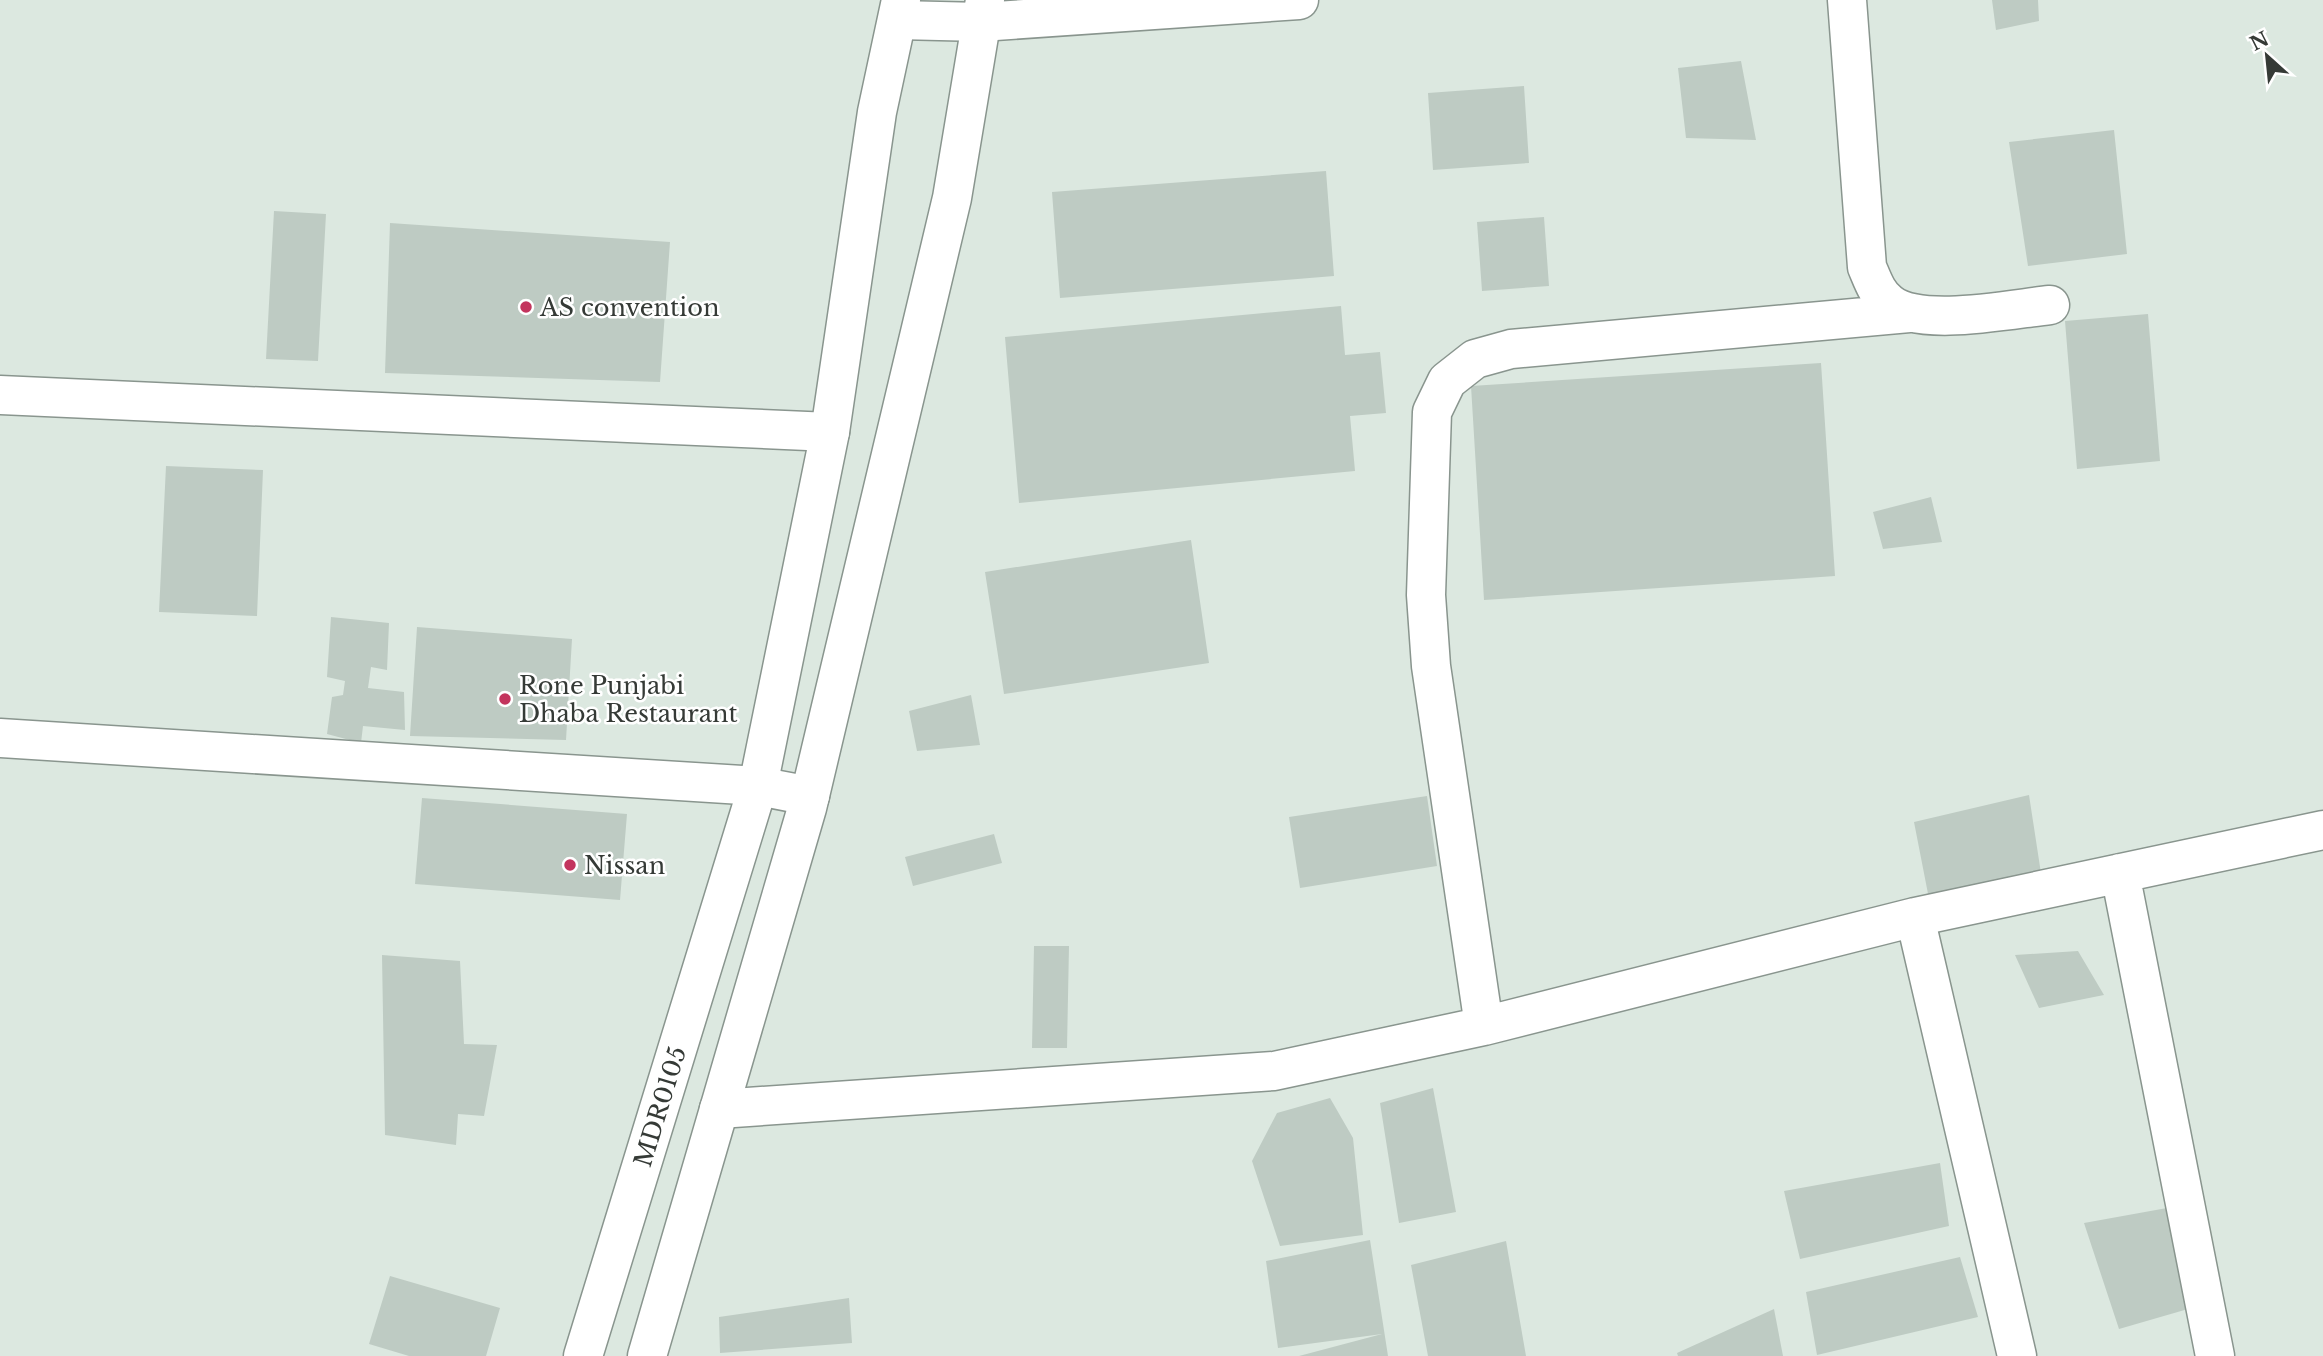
<svg xmlns="http://www.w3.org/2000/svg" width="2323" height="1356" viewBox="0 0 2323 1356" font-family="'Libre Baskerville',serif">
	<style>
		.building { fill: #becbc3 }
		.lines { fill: none; stroke-linecap: round; stroke-linejoin: round }
		.street-casing { stroke: #89958e; stroke-width: 41 }
		.secondary-casing { stroke: #89958e; stroke-width: 41 }
		.street { stroke: #fff; stroke-width: 38 }
		.secondary { stroke: #fff; stroke-width: 38 }
		.poi-dot { fill: #c3345d; stroke: #fff; stroke-width: 2.5 }
		.labels { text-anchor: middle; dominant-baseline: central; stroke-width: 5; stroke-linejoin: round; paint-order: stroke }
		.poi-label { font-size: 24px; fill: #353a36; stroke: #fff; text-anchor: start }
		.street-label { font-size: 24px; fill: #353a36; stroke: #fff }
	</style>
	<rect width="100%" height="100%" fill="#dce8e0"/>
	<path class="building" d="M1992 0H2038L2039 21 1996 30Z
		M1741 61 1756 140 1686 138 1678 68Z
		M1524 86 1529 163 1433 170 1428 93Z
		M2114 130 2127 254 2028 266 2009 142Z
		M1326 171 1334 276 1060 298 1052 192Z
		M274 211 326 214 318 361 266 359Z
		M1544 217 1549 286 1482 291 1477 222Z
		M390 223 670 242 660 382 385 373Z
		M1341 306 1345 355 1380 352 1386 413 1350 416 1355 471 1019 503 1005 337Z
		M2148 314 2160 461 2077 469 2065 321Z
		M1821 363 1835 576 1484 600 1471 386Z
		M166 466 263 470 257 616 159 612Z
		M1931 497 1942 542 1883 549 1873 512Z
		M1191 540 1209 663 1004 694 985 572Z
		M331 617 389 623 387 670 371 667 368 688 404 692 405 730 363 726 361 743 327 734 332 697 343 695 345 681 327 677Z
		M417 627 572 639 566 740 410 736Z
		M971 695 980 745 917 751 909 711Z
		M2029 795 2042 880 1930 904 1914 822Z
		M1427 796 1437 866 1300 888 1289 817Z
		M422 798 627 814 620 900 415 884Z
		M994 834 1002 863 913 886 905 857Z
		M1034 946H1069L1067 1048H1032Z
		M2078 951 2104 995 2039 1008 2015 955Z
		M382 955 460 961 464 1044 497 1045 484 1116 458 1114 456 1145 385 1135Z
		M1433 1088 1456 1212 1399 1223 1380 1103Z
		M1330 1098 1353 1138 1363 1235 1280 1246 1252 1161 1277 1113Z
		M1940 1163 1949 1226 1800 1259 1784 1191Z
		M2167 1208 2188 1309 2119 1329 2084 1223Z
		M1370 1240 1388 1356H1299L1382 1334 1278 1348 1266 1261Z
		M1506 1241 1526 1356H1428L1411 1265Z
		M1960 1257 1978 1317 1817 1355 1806 1292Z
		M390 1276 500 1308 486 1356H409L369 1344Z
		M849 1298 852 1343 720 1353 719 1317Z
		M1774 1309 1783 1356H1678L1677 1353Z"/>
	<g class="lines">
		<g class="street-casing">
			<path id="street" d="M1847 0 1867 267C1873 281 1877 294 1889 303 1920 328 2011 309 2050 305
				M898 20 981 22 1299 0
				M0 395 830 432
				M0 738 758 786 810 796
				M2120 873 2215 1356
				M1915 917 2017 1356
				M1484 1026 1431 666 1426 595 1432 412 1447 381 1475 359 1511 349 1909 313
				M719 1109 1274 1071 1484 1026 1915 917 2323 830"/>
		</g>
		<g class="secondary-casing">
			<g id="secondary">
				<path id="s1" d="M583 1356 758 786 830 432 877 112 901 0"/>
				<path d="M647 1356 807 808 952 198 985 0"/>
			</g>
		</g>
		<use href="#street" class="street"/>
		<use href="#secondary" class="secondary"/>
	</g>
	<g class="poi-dot">
		<circle cx="526" cy="307" r="7"/>
		<circle cx="505" cy="699" r="7"/>
		<circle cx="570" cy="865" r="7"/>
	</g>
	<g class="labels">
		<g class="poi-label">
			<text x="540" y="307">AS convention</text>
			<text x="519" y="685">Rone Punjabi<tspan x="519" dy="28">Dhaba Restaurant</tspan></text>
			<text x="584" y="865">Nissan</text>
		</g>
		<g class="street-label">
			<text stroke="none"><textPath href="#s1" startOffset="261">MDR0105</textPath></text>
		</g>
	</g>
	<g transform="translate(2267 56) rotate(333)" stroke="#ffffff" stroke-width="5" paint-order="stroke">
	<path d="M0-5L12 26L0 18L-12 26Z" fill="#353a36"/>
	<text y="-10" font-size="19" font-weight="bold" text-anchor="middle" fill="#353a36">N</text>
	</g>
</svg>
